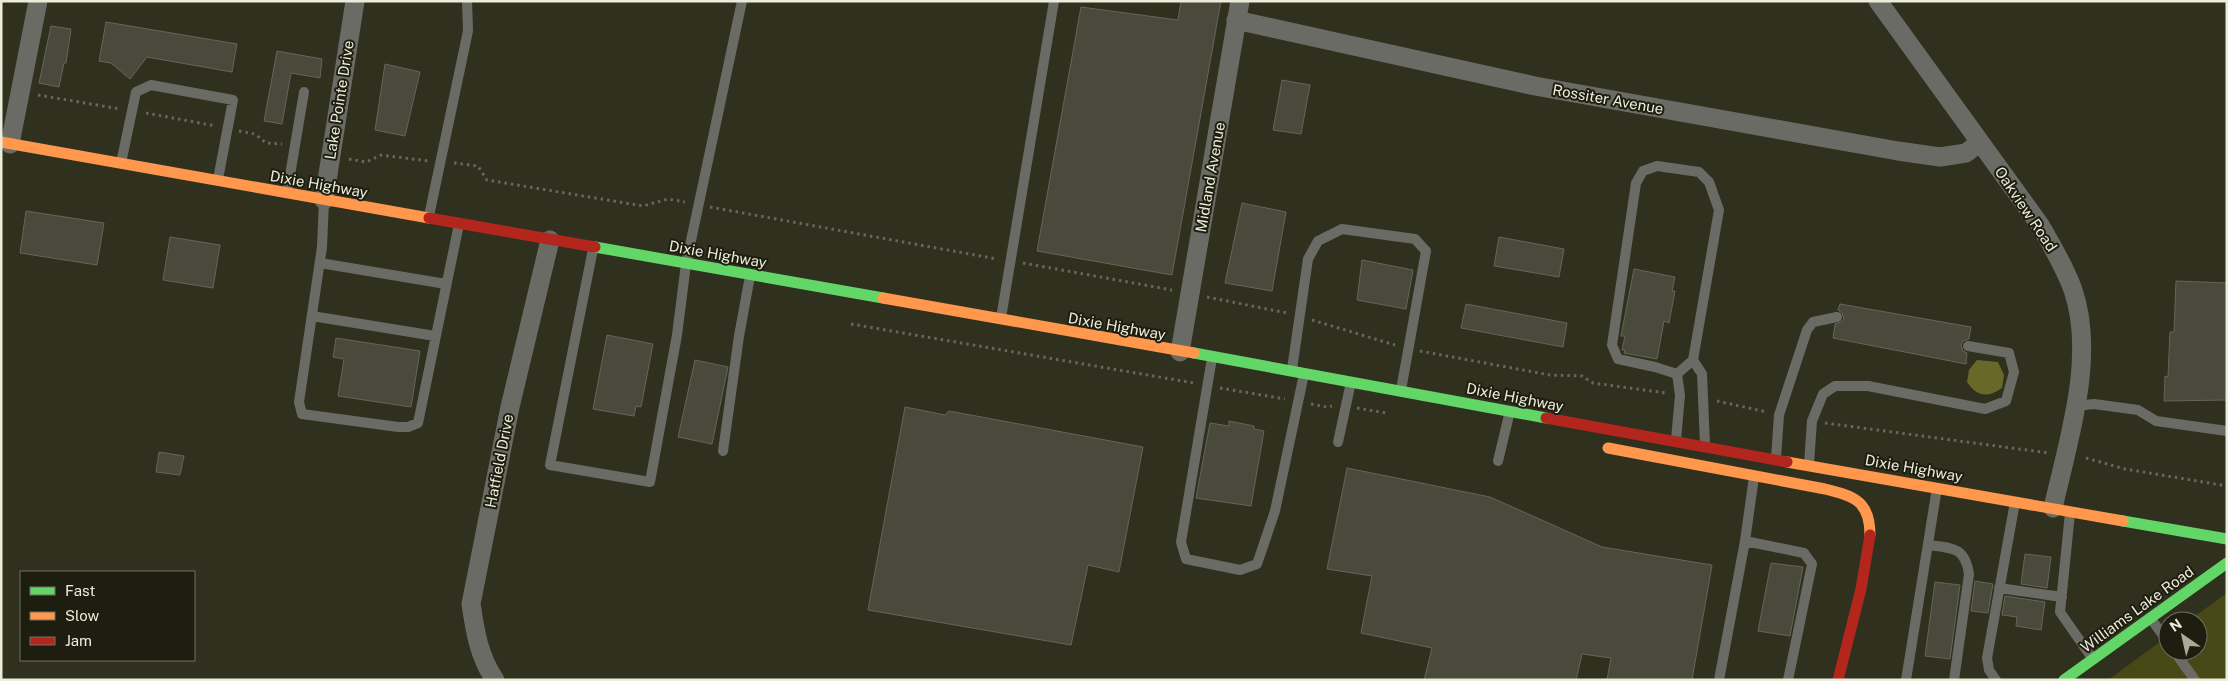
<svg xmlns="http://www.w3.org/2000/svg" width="2228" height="681" viewBox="0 0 2228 681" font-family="'Public Sans',sans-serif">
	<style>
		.green { fill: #484816 }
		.water { fill: #686829 }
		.building { fill: #494a3b; stroke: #666658 }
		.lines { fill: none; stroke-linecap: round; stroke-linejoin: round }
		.path { stroke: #66675d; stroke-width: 3; stroke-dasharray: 2.5 4; stroke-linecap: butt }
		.lane { stroke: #6b6b65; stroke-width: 10 }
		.street { stroke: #6b6b65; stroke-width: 19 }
		.fast { stroke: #63d668; stroke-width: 11 }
		.slow { stroke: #ff974d; stroke-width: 11 }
		.jam { stroke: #b3261e; stroke-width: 11 }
		.labels { text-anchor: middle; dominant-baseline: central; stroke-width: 4; stroke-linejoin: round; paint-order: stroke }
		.street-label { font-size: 15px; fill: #ebecda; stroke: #1e1e10 }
	</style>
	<rect width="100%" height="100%" fill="#30301f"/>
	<path class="green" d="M2227 593V680H2108L2168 636V651H2198V621H2188Z"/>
	<path class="water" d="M1977 360 1998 362 2004 375 2002 388C1988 398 1977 397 1967 382L1969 370Z"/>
	<path class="building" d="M1181 1H1221L1172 275 1037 251 1081 7 1178 20Z
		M106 22 237 44 232 72 147 57 130 79 111 63 99 61Z
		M51 26 71 29 66 63H64L59 87 39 83Z
		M277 51 322 59 320 78 291 73 282 124 264 121Z
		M385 64 420 72 405 136 375 130Z
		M1282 80 1310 85 1301 134 1273 130Z
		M1242 203 1286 212 1272 291 1225 283Z
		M26 211 104 223 97 265 20 253Z
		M170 237 220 245 213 288 163 280Z
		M1499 237 1564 249 1559 277 1494 266Z
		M1362 260 1413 270 1406 309 1357 300Z
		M1634 269 1675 277 1672 291H1675L1669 323 1664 321 1657 359 1624 353 1625 350H1622L1625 336H1621Z
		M2176 281 2227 283V400L2164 401 2165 376 2168 377 2170 332H2174Z
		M1466 304 1567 323 1563 347 1461 328Z
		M1840 304 1971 327 1969 339 1963 341 1961 345 1963 351 1967 353 1966 364 1833 338 1835 324 1841 322 1844 319 1842 313 1838 310Z
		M607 335 653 344 641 407 636 406 634 416 593 409Z
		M336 338 420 351 411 407 338 396 344 359 333 357Z
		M695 360 728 367 712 444 678 437Z
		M905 407 945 415 949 411 1143 447 1119 572 1088 565 1071 645 868 610Z
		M1229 421 1254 426V429L1264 431 1251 506 1196 498 1210 423 1229 426Z
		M159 452 184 456 180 475 156 472Z
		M1347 468 1490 497 1602 547 1712 565 1692 680H1607L1611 658 1582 654 1576 680H1424L1432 648 1361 633 1372 576 1327 569Z
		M2025 554 2051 557 2047 588 2021 584Z
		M1771 563 1803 567 1790 636 1758 631Z
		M1975 581 1993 584 1988 613 1971 611Z
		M1935 582 1960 585 1950 659 1925 656Z
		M2005 596 2045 602 2041 630 2016 626 2017 617 2002 615Z"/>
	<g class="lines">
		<path class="path" d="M38 95 120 109
			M146 113 216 126
			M239 131 255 134 266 143 282 144
			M349 159 366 162 381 155 428 161
			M454 163 478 166 487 180 643 206 668 199 685 202
			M710 207 997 259
			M1023 263 1172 290
			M1207 297 1287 313
			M1312 320 1395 345
			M851 324 1194 383
			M1420 351 1550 375 1582 376 1593 383 1666 393
			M1220 388 1285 399
			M1717 401 1767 412
			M1311 404 1327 407 1332 406
			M1357 408 1386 413
			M1825 423 2049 453
			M2086 458 2125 469 2227 486"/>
		<path class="lane" d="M121 163 136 92 151 85 233 100 218 179
			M1657 166 1699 172 1709 182 1719 210 1693 360 1677 374 1655 367 1618 359 1612 345 1636 183 1643 171Z
			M287 193 304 92
			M324 201 322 247 299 402 302 414 398 427H408L418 423 459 224
			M429 216 468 31 467 1
			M593 249 550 465 650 482 677 335 686 264 742 1
			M320 263 446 284
			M312 316 435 336
			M1001 318 1054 1
			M1212 358 1181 542 1186 559 1240 570 1257 564 1275 511 1304 374
			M1693 360 1702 374 1705 445
			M1292 369 1308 259 1318 241 1342 229 1415 239 1426 251 1401 390
			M2075 406 2094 404 2138 410 2156 421 2227 431
			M1676 440 1680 395 1677 374
			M1338 442 1351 382
			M723 451 739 336 750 276
			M1776 458 1779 415 1807 330 1813 322 1837 317
			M1498 461 1510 411
			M1809 464 1812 421 1823 394 1835 386H1868L1985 409 2006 401 2014 372 2009 353 1968 346
			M2070 513 2060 612 2092 658
			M1745 541 1804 553 1812 564 1788 680
			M1928 545C1953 548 1965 547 1969 574L1954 680
			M1999 588 2062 597
			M2151 619 2168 642
			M2174 651 2195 680
			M1719 680 1745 541 1754 477
			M1906 680 1937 488
			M1996 680 1989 670 1987 658 2015 502"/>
		<path class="street" d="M1878 1 2040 225C2052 246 2065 267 2073 290 2096 357 2068 441 2053 508
			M1236 20 1535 86 1898 151 1940 157 1966 153 1979 143
			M10 144 38 1
			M324 200 355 1
			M1180 352 1240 1
			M495 680C479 657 475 631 471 604L510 407 550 240"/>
		<path class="fast" d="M595 247 883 298
			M1194 353 1546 418
			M2123 521 2227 539
			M2064 680 2227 563"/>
		<path class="slow" d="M1 142 429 218
			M883 298 1194 353
			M1608 448 1825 489C1854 496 1870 501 1870 535
			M1787 462 2123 521"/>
		<path class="jam" d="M429 218 595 247
			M1546 418 1787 462
			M1838 680 1861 589 1870 535"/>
	</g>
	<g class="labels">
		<g class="street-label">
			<text transform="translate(1608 99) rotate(10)">Rossiter Avenue</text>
			<text transform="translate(339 100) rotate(-81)">Lake Pointe Drive</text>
			<text transform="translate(1210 177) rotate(-80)">Midland Avenue</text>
			<text transform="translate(319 184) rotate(10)">Dixie Highway</text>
			<text transform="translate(2026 209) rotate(56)">Oakview Road</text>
			<text transform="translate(718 254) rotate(10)">Dixie Highway</text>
			<text transform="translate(1117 326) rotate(10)">Dixie Highway</text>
			<text transform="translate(1515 397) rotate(11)">Dixie Highway</text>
			<text transform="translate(499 461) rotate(-79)">Hatfield Drive</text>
			<text transform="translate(1914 468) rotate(10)">Dixie Highway</text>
			<text transform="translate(2137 609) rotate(-36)">Williams Lake Road</text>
		</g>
	</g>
	<rect width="2228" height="681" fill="none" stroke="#ebecda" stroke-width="5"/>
	<rect x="20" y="571" width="175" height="90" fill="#1e1e10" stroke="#707061"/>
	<rect x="30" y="587" width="25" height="8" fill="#63d668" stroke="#707061"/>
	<text x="65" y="596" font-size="15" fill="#ebecda">Fast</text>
	<rect x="30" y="612" width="25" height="8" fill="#ff974d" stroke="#707061"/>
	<text x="65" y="621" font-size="15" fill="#ebecda">Slow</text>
	<rect x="30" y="637" width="25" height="8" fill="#b3261e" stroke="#707061"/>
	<text x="65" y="646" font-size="15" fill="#ebecda">Jam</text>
	<g transform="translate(2183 636) rotate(326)"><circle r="24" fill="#1e1e10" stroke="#707061"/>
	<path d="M0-4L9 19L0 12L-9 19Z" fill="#aaaa99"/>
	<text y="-8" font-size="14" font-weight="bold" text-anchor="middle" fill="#ebecda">N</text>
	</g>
</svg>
